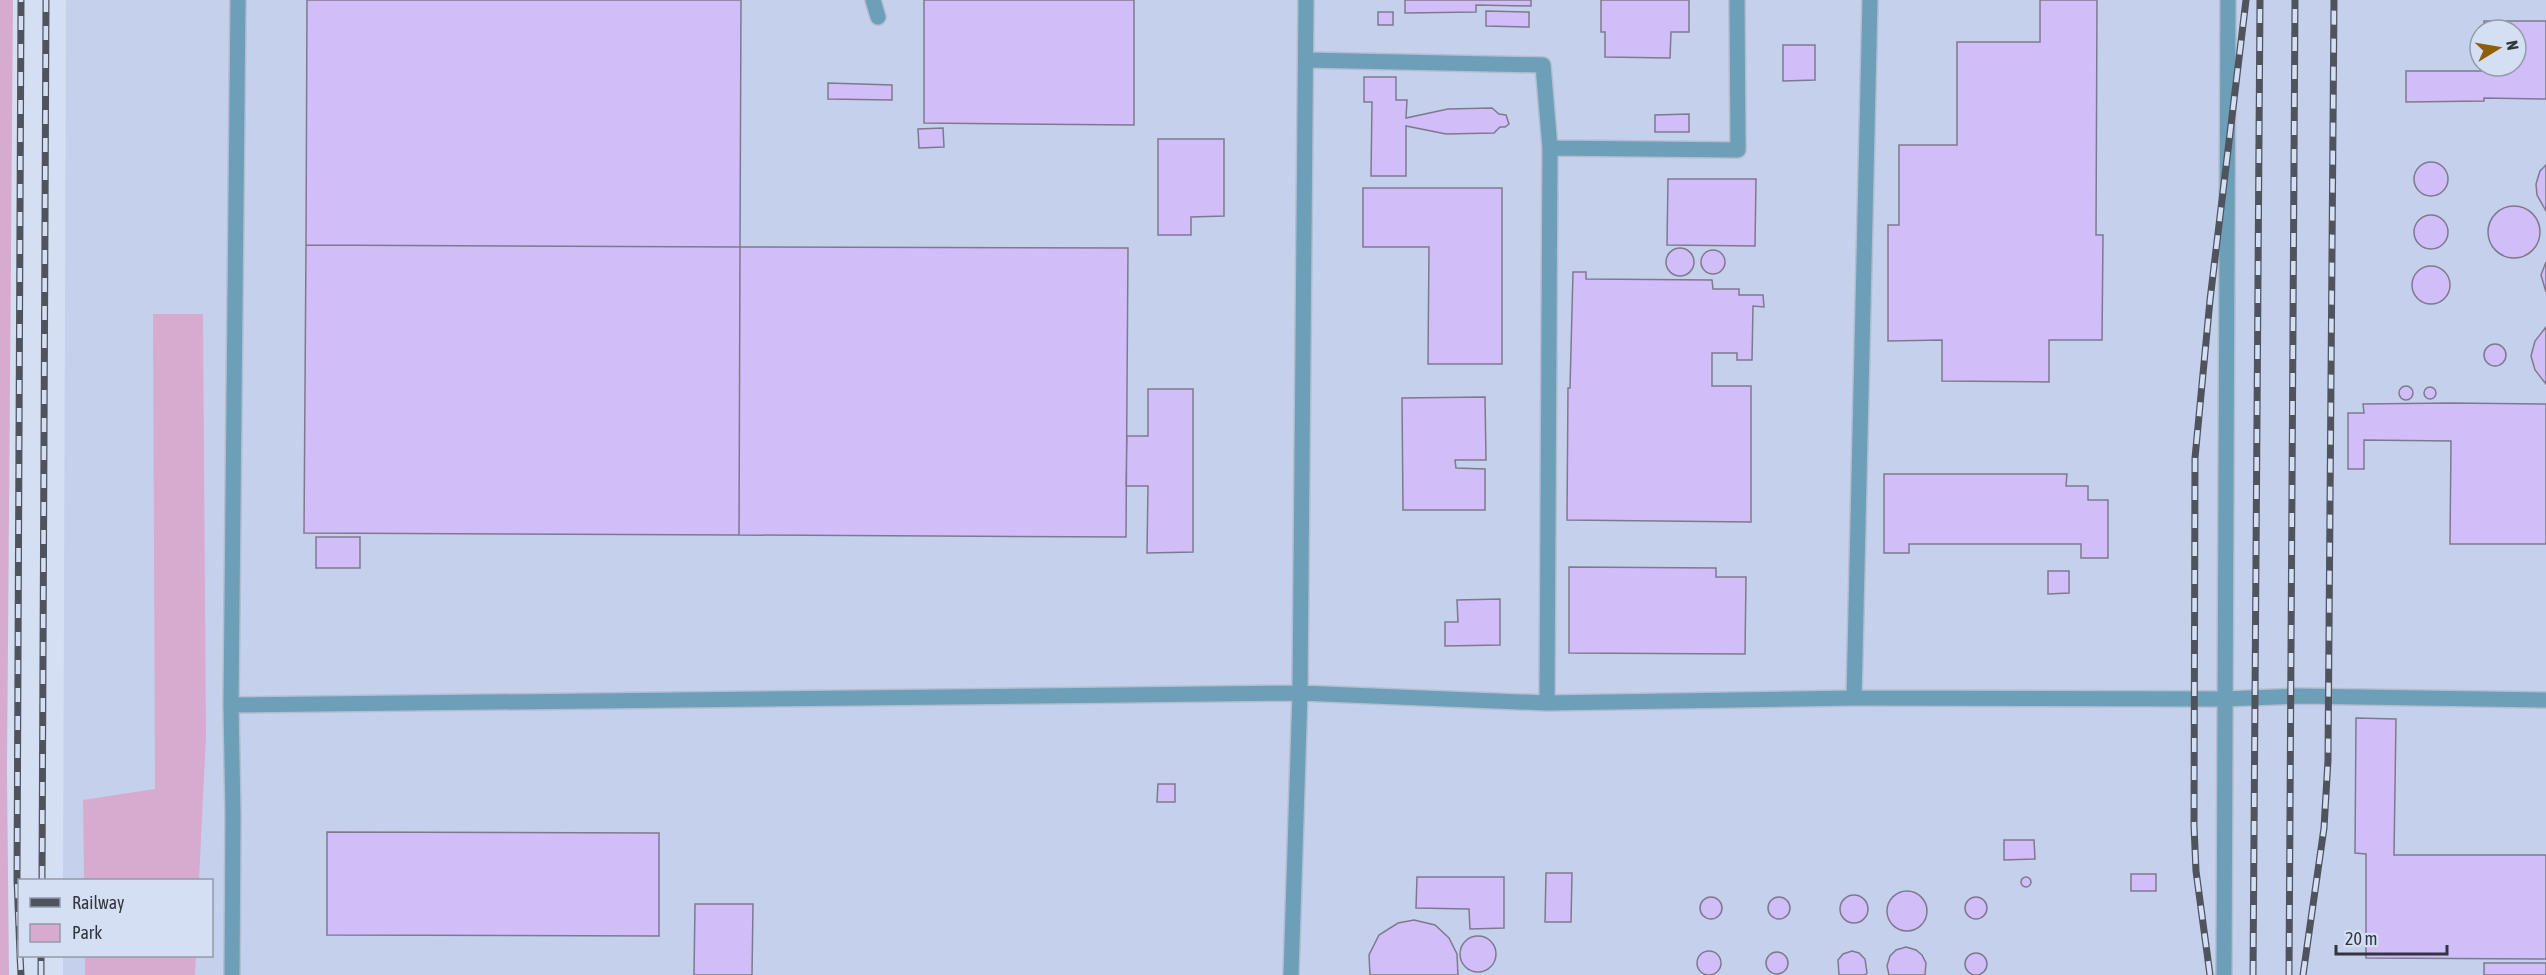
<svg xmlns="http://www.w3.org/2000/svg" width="2546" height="975" viewBox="0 0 2546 975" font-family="'Asap Condensed',sans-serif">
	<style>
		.built { fill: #c5d1ec; fill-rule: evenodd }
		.green { fill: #d7abcf }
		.building { fill: #d1bef9; stroke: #7f798d; stroke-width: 1.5 }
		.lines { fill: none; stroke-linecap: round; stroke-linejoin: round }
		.lane-casing { stroke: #b4bdcf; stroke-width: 18 }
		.lane { stroke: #6e9fb9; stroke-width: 15 }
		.rail-casing { stroke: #4e535e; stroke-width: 7 }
		.rail { stroke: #d5dff4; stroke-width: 4.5; stroke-dasharray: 14; stroke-linecap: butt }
	</style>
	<rect width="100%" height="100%" fill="#d5dff4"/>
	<path class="built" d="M66 0H2546V975H63V956H212V880H63ZM2480 30H2516V66H2480Z"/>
	<path class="green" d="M0 0H13L7 772 9 975H0Z
		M153 314H203L206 737 199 880H84L83 800 155 789Z
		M85 956H196L195 975H85Z"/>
	<path class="building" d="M307 0H741L740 247 306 245Z
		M924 0H1134V125L924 123Z
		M1405 0H1531V6L1476 5V12L1405 13Z
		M1601 0H1689V32H1671L1670 58 1605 57V32H1601Z
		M2040 0H2097L2096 235H2103L2102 340H2049V382L1942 381V340L1888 341V225H1899V145H1957V42H2040Z
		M1486 11 1529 12V27L1486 26Z
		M1378 12H1393V25H1378Z
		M2484 21H2546V99L2484 98V101L2406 102V71H2484V66H2516V30H2484Z
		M1783 45H1815V80L1783 81Z
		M1364 77H1396V100H1407L1406 118 1448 109 1492 108 1499 114 1506 115 1509 124 1505 127H1500L1494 133 1446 134 1406 126V176H1371L1372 102H1364Z
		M828 83 892 85V100L828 99Z
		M1689 114V132H1655V115Z
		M943 128 944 147 919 148 918 129Z
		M1158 139H1224V216L1191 217V235H1158Z
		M2414 179a17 17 0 1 1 34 0a17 17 0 1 1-34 0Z
		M2546 165V164V211L2537 195 2536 184 2540 171Z
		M1668 179H1756L1755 246 1667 245Z
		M1363 188H1502V364H1428L1429 247H1363Z
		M2488 232a26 26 0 1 1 52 0a26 26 0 1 1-52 0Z
		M2414 232a17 17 0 1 1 34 0a17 17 0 1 1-34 0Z
		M306 245 740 247 739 535 304 533Z
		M740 247 1128 248 1126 537 739 535Z
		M1666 262a14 14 0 1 1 28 0a14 14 0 1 1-28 0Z
		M1701 262a12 12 0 1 1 24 0a12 12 0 1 1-24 0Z
		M2546 262V292L2541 275Z
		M2412 285a19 19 0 1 1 38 0a19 19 0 1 1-38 0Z
		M1573 272H1586V279L1712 280 1713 289H1739V295H1763L1764 307 1753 306 1752 360H1737V353H1712V386H1751V522L1567 520 1568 388H1570Z
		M2546 327V384L2535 370 2531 356 2535 341Z
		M2484 355a11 11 0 1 1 22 0a11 11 0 1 1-22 0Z
		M2399 393a7 7 0 1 1 14 0a7 7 0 1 1-14 0Z
		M2424 393a6 6 0 1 1 12 0a6 6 0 1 1-12 0Z
		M1148 389H1193V552L1147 553 1148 486H1126L1127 436H1148Z
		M1485 397 1486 460H1455L1456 468 1485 469V510H1403L1402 398Z
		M2450 403 2546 404V544H2450L2451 441 2364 440V469H2348V413H2364L2363 404Z
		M1884 474H2067L2066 486H2088V500H2108V558H2081V544H1909V553H1884Z
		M316 537H360V568H316Z
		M1569 567 1716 568V577H1746L1745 654 1569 653Z
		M2048 571H2069V593L2048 594Z
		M1500 599V645L1445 646V622H1458L1457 600Z
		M2356 718 2396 719 2394 855H2546V959L2366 958V854L2355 853Z
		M1158 784H1175V802H1157Z
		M327 832 659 833V936L327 935Z
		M2004 840H2034L2035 859 2004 860Z
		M1546 873H1572L1571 922H1545Z
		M2131 874H2156V891H2131Z
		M1417 877H1504V928L1470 929 1469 909 1416 908Z
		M2021 882a5 5 0 1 1 10 0a5 5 0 1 1-10 0Z
		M1887 911a20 20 0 1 1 40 0a20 20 0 1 1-40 0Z
		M1840 909a14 14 0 1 1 28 0a14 14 0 1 1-28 0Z
		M1700 908a11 11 0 1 1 22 0a11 11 0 1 1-22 0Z
		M1768 908a11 11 0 1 1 22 0a11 11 0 1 1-22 0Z
		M1965 908a11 11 0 1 1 22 0a11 11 0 1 1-22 0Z
		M695 904H753L752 975H694Z
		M1414 920 1435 925 1449 938 1457 954 1458 975H1370L1369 955 1379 935 1398 923Z
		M1460 954a18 18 0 1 1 36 0a18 18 0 1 1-36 0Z
		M1906 947 1916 950 1922 955 1926 963 1925 975H1889L1887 966 1890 956 1896 950Z
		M1852 951 1859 953 1865 959 1867 973 1865 975H1839L1838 960 1843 954Z
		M1697 963a12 12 0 1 1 24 0a12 12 0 1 1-24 0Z
		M1766 963a11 11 0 1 1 22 0a11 11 0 1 1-22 0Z
		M1965 964a11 11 0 1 1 22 0a11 11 0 1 1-22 0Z
		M2484 963H2546V975H2484Z"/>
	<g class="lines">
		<g class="lane-casing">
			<path id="lane" d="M238 0 231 705 1300 693 1547 703 1854 698 2225 699 2298 696 2546 700
				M873 0 878 17
				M1306 60 1543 65 1550 148 1547 703
				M1550 148 1738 150 1737 0
				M1854 698 1870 0
				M231 705 233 815 232 975
				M1291 975 1300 693 1306 0
				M2224 975 2228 0"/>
		</g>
		<use href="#lane" class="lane"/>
		<g class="rail-casing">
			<path id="rail" d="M42 880 46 0
				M20 954 17 879 21 0
				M20 956 21 975
				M41 975V956
				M2210 975 2196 871 2194 826 2195 458 2210 300 2246 0
				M2253 975 2260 0
				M2289 975 2295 0
				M2303 975 2324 828 2328 760 2334 0"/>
		</g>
		<use href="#rail" class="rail"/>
	</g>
	<rect x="18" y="879" width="195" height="78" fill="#d5dff4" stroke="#939bab" stroke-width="1.5"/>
	<rect x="30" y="898" width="30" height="9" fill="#4e535e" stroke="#939bab" stroke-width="1.5"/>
	<text x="72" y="909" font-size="18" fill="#31353d">Railway</text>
	<rect x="30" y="924" width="30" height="18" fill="#d7abcf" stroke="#939bab" stroke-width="1.5"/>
	<text x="72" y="939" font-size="18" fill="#31353d">Park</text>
	<g transform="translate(2498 48) rotate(79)"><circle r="28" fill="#d5dff4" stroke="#939bab" stroke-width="1.5"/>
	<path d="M0-4.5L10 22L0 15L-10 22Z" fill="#8f5e0b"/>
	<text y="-9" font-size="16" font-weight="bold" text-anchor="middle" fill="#31353d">N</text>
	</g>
	<path d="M2336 945v9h111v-9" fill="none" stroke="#31353d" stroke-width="3"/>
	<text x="2345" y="945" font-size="18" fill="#31353d" stroke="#d5dff4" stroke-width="4.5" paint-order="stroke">20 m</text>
</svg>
